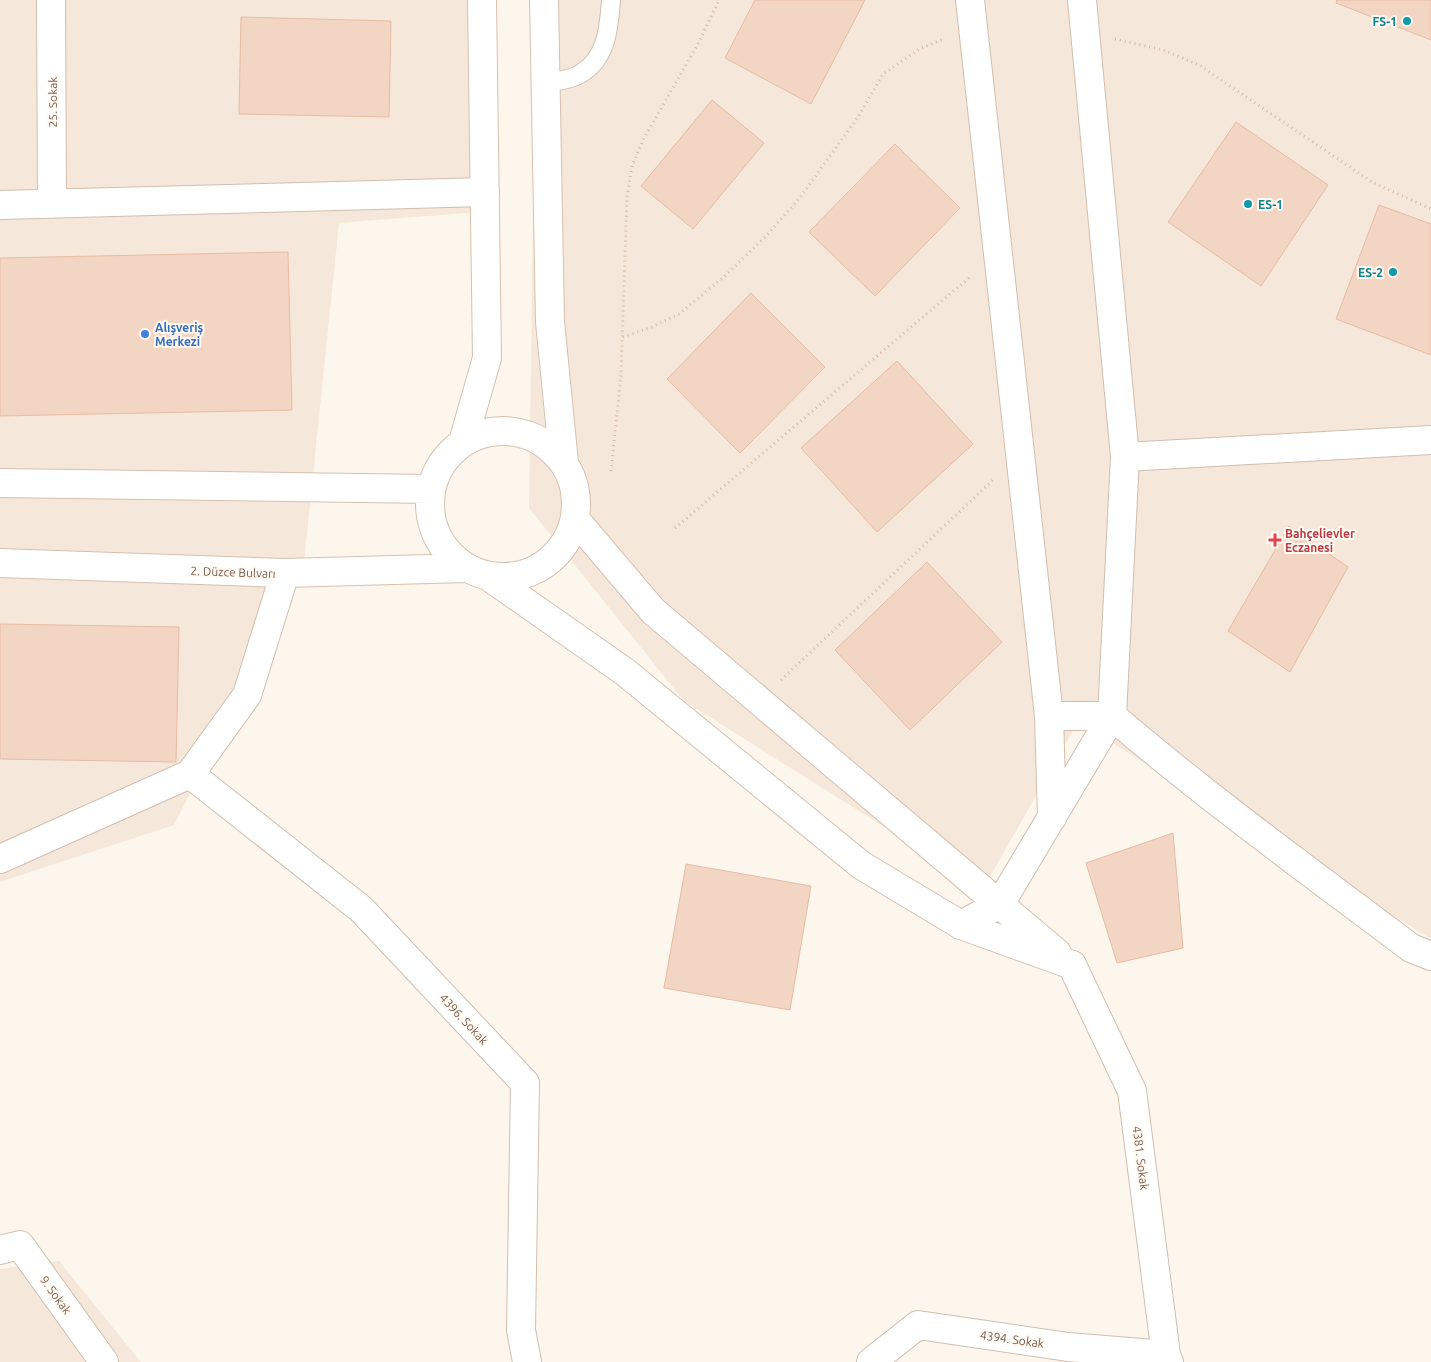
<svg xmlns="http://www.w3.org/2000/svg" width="1431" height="1362" viewBox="0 0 1431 1362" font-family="Ubuntu,sans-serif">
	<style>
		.residential { fill: #f5e8da }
		.building { fill: #f3d5c3; stroke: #e6bba3 }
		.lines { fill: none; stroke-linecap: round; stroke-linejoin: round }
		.service-casing { stroke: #d1beb0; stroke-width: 20 }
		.minor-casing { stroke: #d1beb0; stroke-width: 30 }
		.tertiary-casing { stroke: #d1beb0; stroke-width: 30 }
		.secondary-casing { stroke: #d6c0b0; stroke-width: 30 }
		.path { stroke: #d9b8a5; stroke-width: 3; stroke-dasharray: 1 4; stroke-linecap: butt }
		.service { stroke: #fff; stroke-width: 18 }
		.minor { stroke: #fff; stroke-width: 28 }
		.tertiary { stroke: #fff; stroke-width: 28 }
		.secondary { stroke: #fff; stroke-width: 28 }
		.culture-dot { fill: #0f9aa8; stroke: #fffaf3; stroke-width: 2 }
		.shop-dot { fill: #3f7fe0; stroke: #fffaf3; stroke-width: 2 }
		.health-dot { fill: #e0444e; stroke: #fffaf3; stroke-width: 2 }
		.labels { text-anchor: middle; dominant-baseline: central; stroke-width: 4; stroke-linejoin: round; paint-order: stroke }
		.culture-label { font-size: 12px; font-weight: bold; fill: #0d838f; stroke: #fffaf3; text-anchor: end }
		.street-label { font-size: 12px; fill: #7a5c4d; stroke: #fffaf3 }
		.shop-label { font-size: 12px; font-weight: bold; fill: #366cbe; stroke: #fffaf3; text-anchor: start }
		.health-label { font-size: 12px; font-weight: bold; fill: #be3a42; stroke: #fffaf3; text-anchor: start }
	</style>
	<rect width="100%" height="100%" fill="#fdf6ec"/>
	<path class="residential" d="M0 0H469L478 212 339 223 303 572 174 825 0 882Z
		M536 0H1431V939L1078 722 983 889 684 701 529 508Z
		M59 1261 141 1362H0V1269Z"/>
	<path class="building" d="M755 0H865L811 104 725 58Z
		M1337 0H1431V40L1336 3Z
		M241 17 391 21 389 117 239 114Z
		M712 100 764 143 693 229 641 186Z
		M1236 122 1328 185 1261 286 1168 222Z
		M895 144 960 208 875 296 809 232Z
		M1379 205 1431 224V355L1336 319Z
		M288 252 292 410 0 416V258Z
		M751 293 825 367 740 453 667 379Z
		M897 361 973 444 877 532 801 448Z
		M1289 526 1348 567 1290 672 1228 631Z
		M927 562 1002 642 910 730 835 650Z
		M0 624 179 627 176 762 0 759Z
		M1173 833 1183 948 1117 963 1086 863Z
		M686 864 811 886 790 1010 664 988Z"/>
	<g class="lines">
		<g class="service-casing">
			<path id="service" d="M546 83C556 81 571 80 580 74 607 59 609 27 611 0"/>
		</g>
		<g class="minor-casing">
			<path id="minor" d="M51 0 52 204
				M970 0 1049 716 1052 818
				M0 205 485 192
				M1125 457 1431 440
				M1049 716H1112C1208 798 1310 872 1411 948L1431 956
				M190 774 361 909 525 1083 521 1330 527 1362
				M0 859 190 774 247 695 285 573
				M961 925 1000 904 1112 716 1125 457 1082 0
				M0 1250 20 1245 104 1362
				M871 1362 918 1325 1068 1347 1166 1355"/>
		</g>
		<g class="tertiary-casing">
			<path id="tertiary" d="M1072 965 1132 1091 1166 1355 1169 1362"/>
		</g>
		<g class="secondary-casing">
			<path id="secondary" d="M544 0 550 322 564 463
				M430 504a73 73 0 1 1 146 0a73 73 0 1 1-146 0Z
				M463 442 487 358 482 0
				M0 483 431 489
				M575 519 653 611 1057 953
				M0 563 285 573 466 568
				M488 576 625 672 861 865 961 925 1072 965"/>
		</g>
		<path class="path" d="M1115 39 1163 50 1199 65 1372 182 1431 209
			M623 337 652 327 679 314 724 277 766 236 799 199 858 117 883 74 921 48 944 39
			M611 471 621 375 627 197 632 166 643 140 698 44 719 0
			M675 528 970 277
			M781 680 993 480"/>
		<use href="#service" class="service"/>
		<use href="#minor" class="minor"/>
		<use href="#tertiary" class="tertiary"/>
		<use href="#secondary" class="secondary"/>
	</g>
	<g class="culture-dot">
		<circle cx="1407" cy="21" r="5"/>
		<circle cx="1248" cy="204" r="5"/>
		<circle cx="1393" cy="272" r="5"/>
	</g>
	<circle class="shop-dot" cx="145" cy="334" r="5"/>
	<path class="health-dot" d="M1272.5 532.5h5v5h5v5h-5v5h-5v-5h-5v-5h5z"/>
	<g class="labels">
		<g class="culture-label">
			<text x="1397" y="21">FS-1</text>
			<text x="1258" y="204" text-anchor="start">ES-1</text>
			<text x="1383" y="272">ES-2</text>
		</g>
		<g class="street-label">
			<text transform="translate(52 102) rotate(-90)">25. Sokak</text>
			<text transform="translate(233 572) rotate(2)">2. Düzce Bulvarı</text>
			<text transform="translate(464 1019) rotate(47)">4396. Sokak</text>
			<text transform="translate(1141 1158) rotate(83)">4381. Sokak</text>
			<text transform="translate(56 1295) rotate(54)">9. Sokak</text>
			<text transform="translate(1012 1339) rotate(8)">4394. Sokak</text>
		</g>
		<g class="shop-label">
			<text x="155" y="327">Alışveriş<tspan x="155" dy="14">Merkezi</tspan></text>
		</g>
		<g class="health-label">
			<text x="1285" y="533">Bahçelievler<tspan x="1285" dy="14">Eczanesi</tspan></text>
		</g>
	</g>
</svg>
